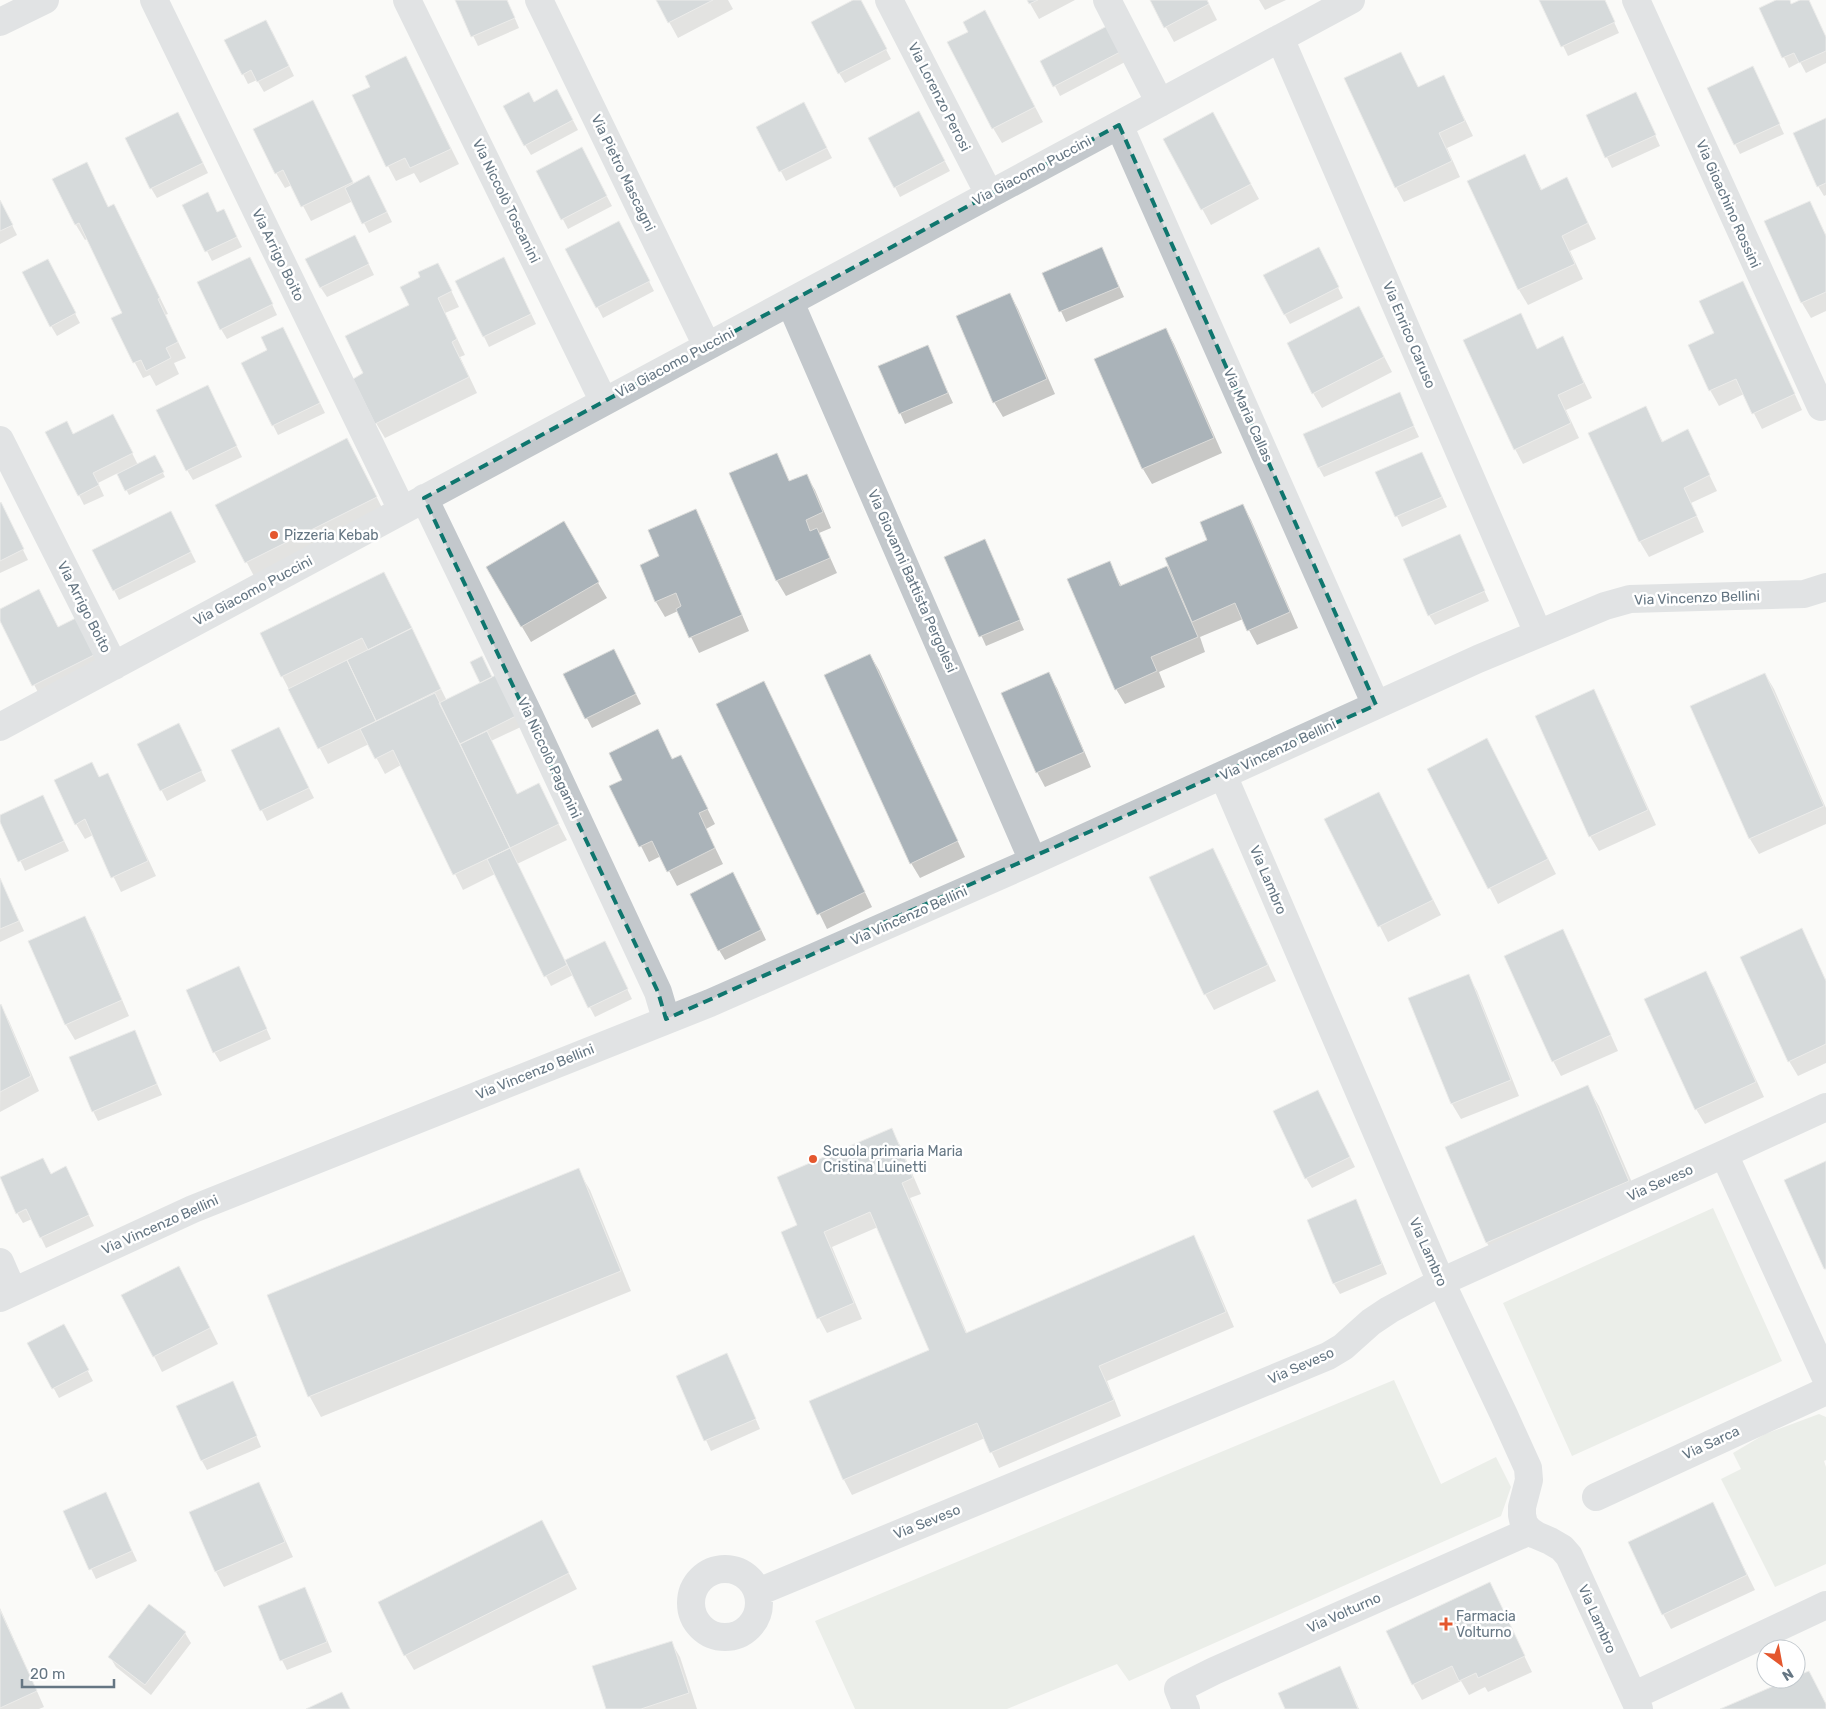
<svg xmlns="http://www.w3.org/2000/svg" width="1826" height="1709" viewBox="0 0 1826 1709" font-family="Rubik,sans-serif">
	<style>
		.green { fill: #dadfd7 }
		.shadow { fill: #0003 }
		.building { fill: #aab3b9; stroke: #dcdcda }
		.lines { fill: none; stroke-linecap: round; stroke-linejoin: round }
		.minor { stroke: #c3c8cc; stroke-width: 28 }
		.marked { fill: none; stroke: #0f766e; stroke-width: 4; stroke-dasharray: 10 6; stroke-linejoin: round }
		.poi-dot { fill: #e4572e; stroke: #fff; stroke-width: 2 }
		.labels { text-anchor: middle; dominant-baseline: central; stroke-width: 5; stroke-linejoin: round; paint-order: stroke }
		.street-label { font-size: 14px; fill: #657683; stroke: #fff }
		.poi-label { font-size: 14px; fill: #657683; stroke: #fff; text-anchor: start }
	</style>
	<rect width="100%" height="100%" fill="#fafaf8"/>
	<path class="green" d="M1713 1208 1782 1361 1572 1456 1503 1303Z
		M1394 1380 1441 1484 1496 1457 1511 1487 1501 1516 1129 1681 1117 1664 1007 1709H855L815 1621Z
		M1819 1414 1826 1417V1460L1824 1461 1826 1467V1564L1775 1587 1721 1479 1741 1469 1733 1453 1765 1434Z"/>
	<path class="shadow" d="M456 0H507L519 28 478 46Z
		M657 0H728L733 9 678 38Z
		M856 0H860L891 59 845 83 839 73Z
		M1028 0H1075L1039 19Z
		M1151 0H1207L1217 20 1174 42Z
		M1259 0H1286L1265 10Z
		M1541 0H1604L1619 33 1568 56Z
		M1779 0H1789L1792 5 1803 0H1808L1826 37V63L1806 73 1800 62 1789 68 1761 9Z
		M993 27 1043 122 1002 143 993 128Z
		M1108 27 1127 61 1060 96 1055 86Z
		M272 31 294 76 264 92 257 80 248 84 243 74Z
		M1401 53 1419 88 1444 76 1473 136 1447 148 1460 177 1404 202 1396 187Z
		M406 58 459 164 420 183 414 173 396 181 388 166 372 87Z
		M1753 68 1784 134 1740 154 1735 144Z
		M313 101 354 184 375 187 392 222 369 233 353 201 311 221 292 185 285 188 276 173Z
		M563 101 578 130 531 155 525 145 534 103Z
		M1641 104 1660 146 1612 168 1587 116Z
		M809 113 832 158 786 181 758 127Z
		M1826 120V195L1824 196 1818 186Z
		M925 123 950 171 900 197 895 187Z
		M184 124 208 173 157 198 151 188Z
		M1221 129 1259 199 1211 225 1164 139Z
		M1524 156 1542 190 1567 179 1596 239 1570 251 1583 279 1528 305 1519 290 1469 181Z
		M587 159 612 206 568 229 538 172Z
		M86 164 109 208 114 205 122 220 168 314 165 315 186 358 174 363 179 374 156 386 150 375 143 378 135 363 113 319 124 313 88 238 85 240 76 225 54 180Z
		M0 201 17 235 0 244Z
		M1809 202 1826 235V311L1811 318 1802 303 1765 222Z
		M184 205 217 213 229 221 242 247 212 261Z
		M624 232 654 291 603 318 567 249Z
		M360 246 374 275 327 297 321 288Z
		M1102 249 1124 297 1066 322 1044 274Z
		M1324 258 1343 298 1290 324 1285 315Z
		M255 268 277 315 227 339 221 329Z
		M509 268 536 324 489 347 457 281Z
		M53 271 80 323 57 336 51 326Z
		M446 280 459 307 445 313 465 355 460 357 477 393 385 438 376 423 410 305Z
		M1742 283 1751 298 1802 410 1762 429 1744 394 1719 406 1710 390 1715 334Z
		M1010 294 1018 309 1055 394 1003 417 994 402Z
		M1359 308 1392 372 1322 408 1313 393Z
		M1520 315 1538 350 1563 338 1592 398 1566 410 1579 438 1523 464 1515 449Z
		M1166 329 1174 344 1222 453 1152 484 1143 469 1096 359Z
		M288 338 325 413 278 435 273 425 269 351Z
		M927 346 953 403 905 424 880 367Z
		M1399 394 1419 437 1324 477 1319 468Z
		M213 397 242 457 193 480 187 470Z
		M1645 408 1663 442 1688 431 1717 491 1691 503 1704 532 1649 557 1640 542 1590 434Z
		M118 425 138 465 155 457 165 477 129 495 118 473 98 483 104 496 84 505 47 432 74 435Z
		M1422 453 1447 507 1402 527 1377 473Z
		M776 454 790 482 806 475 815 490 831 528 819 533 837 573 786 596 777 581Z
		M356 455 384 512 255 578 217 506Z
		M0 504 28 560 0 573Z
		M1243 505 1251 520 1298 628 1257 645 1243 619 1200 637 1205 652 1159 672 1165 687 1125 704 1116 689 1109 563 1122 587 1169 567 1166 559 1209 541Z
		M695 511 704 526 749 631 699 653 678 611 665 617 656 602 641 565 661 557Z
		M176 522 196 562 119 600 114 590Z
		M563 523 607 598 531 642 487 568Z
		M1459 536 1489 601 1435 625 1429 615Z
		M984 540 1024 630 986 646 946 557Z
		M384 574 447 701 492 679 523 726 491 741 518 795 538 785 567 840 517 864 565 961 604 942 632 999 595 1017 573 975 551 986 495 874 463 890 401 765 385 774 369 744 328 764 282 676Z
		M0 610 58 628 75 620 102 671 42 700 0 619Z
		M870 655 879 670 965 857 920 878 911 863Z
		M619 660 641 704 592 728 564 674Z
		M1048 673 1057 688 1091 767 1045 787 1037 772Z
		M1765 674 1774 689 1826 808V824L1759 854 1750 839 1692 706Z
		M1593 691 1602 706 1656 825 1599 851 1590 836Z
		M772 698 872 907 827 929 718 705Z
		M279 728 314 798 267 821 233 751Z
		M657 731 673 760 681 757 689 772 715 824 706 829 723 864 677 886 661 856 649 862 611 786 623 780Z
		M184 735 206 781 167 801 138 744Z
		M1495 755 1556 874 1498 904 1429 769Z
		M92 764 100 778 107 775 116 790 156 876 121 892 93 835 85 839 76 824Z
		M1379 794 1441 915 1388 942 1326 820Z
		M42 796 69 851 25 871 0 816Z
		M1213 849 1221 864 1276 981 1214 1010 1205 994Z
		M0 879 24 931 0 942Z
		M739 884 766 940 725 960 719 950Z
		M84 917 93 932 129 1016 75 1040 66 1025 30 941Z
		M1801 930 1826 980V1063L1798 1076 1789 1061Z
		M1562 931 1571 946 1618 1051 1561 1076 1553 1061Z
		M239 967 271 1039 220 1062 214 1052Z
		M1705 972 1714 987 1764 1097 1705 1124 1696 1109Z
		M1468 975 1477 991 1519 1096 1461 1119 1452 1104 1410 998Z
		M1 1006 9 1021 39 1091 0 1112Z
		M134 1032 162 1095 98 1121 93 1111Z
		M1587 1086 1599 1106 1640 1201 1499 1263 1487 1243 1446 1148Z
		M1318 1091 1355 1167 1312 1188 1306 1178Z
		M891 1130 900 1145 921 1194 910 1198 967 1333 1193 1237 1202 1252 1234 1327 1107 1381 1121 1416 999 1468 985 1438 852 1495 844 1480 930 1350 878 1227 832 1247 862 1319 827 1333 819 1318 799 1226Z
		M66 1168 94 1226 46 1248 32 1219 23 1223 17 1213 51 1175Z
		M578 1170 590 1190 631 1291 321 1417 310 1397 268 1295Z
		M1355 1201 1361 1211 1387 1274 1340 1294 1334 1284 1308 1221Z
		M187 1282 218 1344 162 1372 123 1295Z
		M69 1335 93 1381 59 1398 29 1343Z
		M732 1364 760 1429 711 1451 677 1377Z
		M238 1393 261 1447 207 1470 202 1461Z
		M259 1483 267 1499 293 1557 224 1587 216 1572Z
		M105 1493 137 1561 96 1579 64 1512Z
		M1712 1503 1755 1590 1671 1629 1663 1614Z
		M542 1521 577 1589 414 1670 405 1655Z
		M1489 1583 1532 1672 1488 1692 1485 1687 1469 1695 1461 1681 1422 1700 1413 1684Z
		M304 1589 310 1598 332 1652 287 1670 282 1660 260 1607Z
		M0 1608 44 1707 39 1709H0Z
		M185 1633 191 1643 151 1695 116 1667 110 1657Z
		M671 1642 680 1657 697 1709H607Z
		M1340 1668 1348 1683 1359 1709H1286Z"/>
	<path class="building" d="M455 0H507L515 18 471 37Z
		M656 0H713L668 23Z
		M853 0H861L887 49 838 74 811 22Z
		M1027 0H1038L1029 4Z
		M1150 0H1207L1209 4 1164 28Z
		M1539 0H1605L1615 22 1561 47Z
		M1776 0H1790L1791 4 1800 0H1809L1826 37V51L1799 63 1794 53 1782 58 1759 8Z
		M985 10 1035 107 992 129 947 42 968 32 963 22Z
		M266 20 289 66 257 82 251 70 242 75 224 40Z
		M1109 25 1122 51 1053 87 1040 61Z
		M1401 52 1418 87 1444 75 1465 121 1439 133 1452 161 1395 188 1344 78Z
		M406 56 451 149 410 168 405 158 386 167 352 95 370 87 365 76Z
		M1753 66 1780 124 1734 145 1707 88Z
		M557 89 573 120 524 146 503 106 529 92 534 102Z
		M1636 92 1656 135 1605 158 1586 115Z
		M313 100 353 182 301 207 283 170 275 174 253 129Z
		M804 102 827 148 779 172 756 127Z
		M919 111 945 161 894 188 868 138Z
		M178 112 203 163 150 189 125 138Z
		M1213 112 1251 184 1201 210 1163 139Z
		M1826 118V183L1817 187 1793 133Z
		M582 147 607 196 561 220 536 171Z
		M1525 154 1541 190 1567 177 1588 223 1562 236 1575 264 1518 290 1467 181Z
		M87 162 108 207 114 204 160 298 158 299 178 342 166 348 171 358 146 371 141 360 133 363 111 318 122 313 79 223 75 225 52 179Z
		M369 175 387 212 362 224 345 188Z
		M208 192 217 212 224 209 237 237 205 252 182 205Z
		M0 200 13 225 0 231Z
		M1810 201 1826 236V292L1801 303 1764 221Z
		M619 221 650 281 596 308 565 249Z
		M355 235 369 264 320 288 305 259Z
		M1102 247 1119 287 1059 312 1042 273Z
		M1319 247 1339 287 1284 315 1263 275Z
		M250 257 273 304 220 330 197 282Z
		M504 257 531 314 483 337 455 281Z
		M48 259 76 313 50 327 22 272Z
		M438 263 452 291 438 298 457 339 452 342 469 377 375 424 353 379 363 373 345 336 409 305 400 287 420 277 418 272Z
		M1743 281 1795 394 1752 414 1736 379 1709 391 1688 345 1714 333 1699 301Z
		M1010 293 1047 379 993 403 956 316Z
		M1359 306 1384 357 1312 394 1287 343Z
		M1521 313 1537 349 1563 336 1584 383 1558 395 1571 423 1514 450 1463 340Z
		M283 327 320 403 272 426 241 363 267 350 261 337Z
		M1166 328 1214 438 1142 469 1094 359Z
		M928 345 948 393 899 414 878 366Z
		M208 385 237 446 186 471 156 410Z
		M1400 392 1414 426 1318 468 1303 434Z
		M1646 406 1662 442 1688 429 1710 475 1684 488 1697 516 1639 542 1588 433Z
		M113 414 133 453 93 473 99 485 78 496 45 432 67 421 73 434Z
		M347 438 377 497 245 563 215 505Z
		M1422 452 1442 497 1395 517 1375 472Z
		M777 453 789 481 807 474 823 512 806 520 810 531 817 528 830 558 776 581 729 473Z
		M155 455 164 472 125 491 117 474Z
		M1 502 24 549 0 561V503Z
		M1243 504 1290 612 1247 631 1235 603 1192 622 1165 558 1207 540 1200 522Z
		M696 509 742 615 689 638 676 609 681 606 676 593 655 602 640 565 659 556 648 530Z
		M171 511 191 552 113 591 92 550Z
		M564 521 599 582 521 627 486 567Z
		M1460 534 1485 591 1428 616 1403 559Z
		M985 539 1020 620 979 637 944 557Z
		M1110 561 1120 586 1167 566 1198 637 1151 657 1157 671 1115 690 1067 579Z
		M384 572 412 628 368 650 362 638 281 677 260 633Z
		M39 589 58 627 76 618 94 655 32 686 0 621V609Z
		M412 628 441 689 376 721 347 660Z
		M614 649 636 694 585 719 563 674Z
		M870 654 958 841 910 864 824 675Z
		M482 656 492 677 480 683 470 662Z
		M347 660 376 721 318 749 288 689Z
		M1049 672 1084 752 1036 773 1001 693Z
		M1765 673 1824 806 1749 839 1690 706Z
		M498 674 518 715 460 744 439 703Z
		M764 681 865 892 817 915 716 704Z
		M1594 689 1648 810 1589 837 1535 716Z
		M435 693 510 848 453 875 393 750 375 759 360 729Z
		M179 723 202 771 160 791 137 744Z
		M279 727 309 788 260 811 231 750Z
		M658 729 672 759 681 755 708 809 699 813 715 848 667 872 652 841 639 847 609 786 622 780 609 753Z
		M487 731 517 794 539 783 559 824 510 848 460 744Z
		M1487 738 1548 859 1488 889 1427 769Z
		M92 762 99 777 108 773 148 861 111 878 85 819 75 825 54 780Z
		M1379 792 1433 900 1378 927 1324 819Z
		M43 795 64 841 18 862 0 822V815Z
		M510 848 567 965 544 977 487 859Z
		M1213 848 1268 965 1204 995 1149 877Z
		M733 872 761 930 718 951 690 894Z
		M0 878 19 921 0 929Z
		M85 916 122 1000 65 1025 28 941Z
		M1802 928 1826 981V1044L1788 1062 1740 957Z
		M1563 929 1611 1035 1552 1062 1504 956Z
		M605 941 628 989 588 1008 565 960Z
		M239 966 267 1029 213 1053 186 990Z
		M1706 971 1756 1082 1695 1110 1644 999Z
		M1469 974 1511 1080 1451 1104 1408 998Z
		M1 1004 31 1076 0 1092V1005Z
		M135 1030 157 1084 92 1112 69 1057Z
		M1588 1085 1629 1181 1486 1243 1445 1147Z
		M1318 1090 1350 1157 1305 1179 1273 1111Z
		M892 1128 913 1178 902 1183 966 1333 1194 1235 1226 1312 1099 1366 1114 1400 990 1453 977 1423 843 1480 809 1401 929 1350 870 1212 824 1232 854 1303 817 1319 781 1232 797 1225 777 1177Z
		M43 1158 51 1174 66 1166 89 1215 40 1238 26 1209 16 1214 0 1177Z
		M1826 1161V1269H1824L1784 1180Z
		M579 1168 621 1271 308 1397 267 1295Z
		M1356 1199 1382 1264 1333 1284 1307 1220Z
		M179 1266 210 1328 153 1357 121 1295Z
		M64 1324 89 1370 52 1389 27 1343Z
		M727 1353 756 1419 704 1441 676 1376Z
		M233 1381 257 1436 201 1461 176 1406Z
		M259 1482 285 1542 215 1572 189 1512Z
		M106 1492 132 1551 89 1570 63 1511Z
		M1713 1502 1747 1575 1662 1615 1628 1542Z
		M542 1520 569 1573 404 1656 378 1602Z
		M1490 1582 1525 1656 1478 1678 1476 1673 1459 1681 1452 1666 1412 1685 1386 1631Z
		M305 1587 327 1642 280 1661 258 1606Z
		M149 1604 186 1632 145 1685 108 1657Z
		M0 1610 37 1691 0 1708Z
		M672 1641 689 1693 641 1709H606L592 1666Z
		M1340 1666 1358 1709H1285L1278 1693Z
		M1809 1671 1826 1704V1709H1720L1790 1679H1796V1676Z
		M342 1692 350 1709H306Z"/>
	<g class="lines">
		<path class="minor" d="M154 0 402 510
			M407 0 604 402
			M539 0 707 346
			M889 0 989 194
			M1107 0 1160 103
			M1636 0 1821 407
			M0 22 45 0
			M1280 38 1538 633
			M1119 125 1376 705
			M790 302 1033 861
			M0 440 114 666
			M424 498 529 715 658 992 666 1019
			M0 727 1351 0
			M1223 775 1441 1282 1504 1415 1528 1468 1529 1480 1522 1507V1515L1524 1524 1530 1531 1536 1535 1550 1541 1562 1548 1569 1556 1639 1709
			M1724 1154 1826 1378
			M0 1262 13 1292
			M0 1298 193 1209 710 1003 1033 861 1478 659 1605 606 1630 599 1804 594 1826 587
			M1596 1497 1826 1391
			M691 1603a34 34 0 1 1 68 0a34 34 0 1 1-68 0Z
			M758 1592 1328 1356 1343 1347 1371 1322 1389 1310 1441 1282 1724 1154 1826 1107
			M1633 1696 1826 1605
			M1186 1709 1178 1689 1214 1671 1530 1531"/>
	</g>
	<path d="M0 0H1826V1709H0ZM1119 125 1376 705 666 1019 658 992 424 498Z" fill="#fafaf8" fill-opacity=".55" fill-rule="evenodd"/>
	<path class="marked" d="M1119 125 1376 705 666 1019 658 992 424 498Z"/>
	<g class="poi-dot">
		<circle cx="274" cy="535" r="5"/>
		<circle cx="813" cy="1159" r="5"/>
		<path d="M1443.5 1616.5h5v5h5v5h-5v5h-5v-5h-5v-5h5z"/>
	</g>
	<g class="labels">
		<g class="street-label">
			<text transform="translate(939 97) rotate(63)">Via Lorenzo Perosi</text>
			<text transform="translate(1032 171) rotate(-28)">Via Giacomo Puccini</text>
			<text transform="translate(623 173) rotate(64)">Via Pietro Mascagni</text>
			<text transform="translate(506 201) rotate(64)">Via Niccolò Toscanini</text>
			<text transform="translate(1728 204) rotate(66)">Via Gioachino Rossini</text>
			<text transform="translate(278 255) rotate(64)">Via Arrigo Boito</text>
			<text transform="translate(1409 335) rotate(67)">Via Enrico Caruso</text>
			<text transform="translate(675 363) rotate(-28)">Via Giacomo Puccini</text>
			<text transform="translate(1248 415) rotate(66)">Via Maria Callas</text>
			<text transform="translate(912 581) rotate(66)">Via Giovanni Battista Pergolesi</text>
			<text transform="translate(253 591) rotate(-28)">Via Giacomo Puccini</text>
			<text transform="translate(1697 598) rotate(-2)">Via Vincenzo Bellini</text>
			<text transform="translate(84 607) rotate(63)">Via Arrigo Boito</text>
			<text transform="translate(1278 750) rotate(-25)">Via Vincenzo Bellini</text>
			<text transform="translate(549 758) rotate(65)">Via Niccolò Paganini</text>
			<text transform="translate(1268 880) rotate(67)">Via Lambro</text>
			<text transform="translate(909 916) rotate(-24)">Via Vincenzo Bellini</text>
			<text transform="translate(535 1072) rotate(-22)">Via Vincenzo Bellini</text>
			<text transform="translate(1660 1183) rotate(-24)">Via Seveso</text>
			<text transform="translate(160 1225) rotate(-24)">Via Vincenzo Bellini</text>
			<text transform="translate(1428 1252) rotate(66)">Via Lambro</text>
			<text transform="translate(1301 1366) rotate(-24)">Via Seveso</text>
			<text transform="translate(1711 1443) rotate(-25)">Via Sarca</text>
			<text transform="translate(927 1522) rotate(-22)">Via Seveso</text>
			<text transform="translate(1344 1613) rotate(-24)">Via Volturno</text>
			<text transform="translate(1597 1619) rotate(66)">Via Lambro</text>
		</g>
		<g class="poi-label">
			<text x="284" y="535">Pizzeria Kebab</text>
			<text x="823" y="1151">Scuola primaria Maria<tspan x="823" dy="16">Cristina Luinetti</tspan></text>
			<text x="1456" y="1616">Farmacia<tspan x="1456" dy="16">Volturno</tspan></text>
		</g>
	</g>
	<g transform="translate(1781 1664) rotate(148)"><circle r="24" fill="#ffffff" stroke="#c1c8cd"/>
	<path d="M0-4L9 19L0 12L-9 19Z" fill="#e4572e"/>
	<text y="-8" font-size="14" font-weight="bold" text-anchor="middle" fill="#657683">N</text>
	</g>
	<path d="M22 1679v8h92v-8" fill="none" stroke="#657683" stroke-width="2.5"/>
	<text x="30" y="1679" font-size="15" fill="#657683" stroke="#ffffff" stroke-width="4" paint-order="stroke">20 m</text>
</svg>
